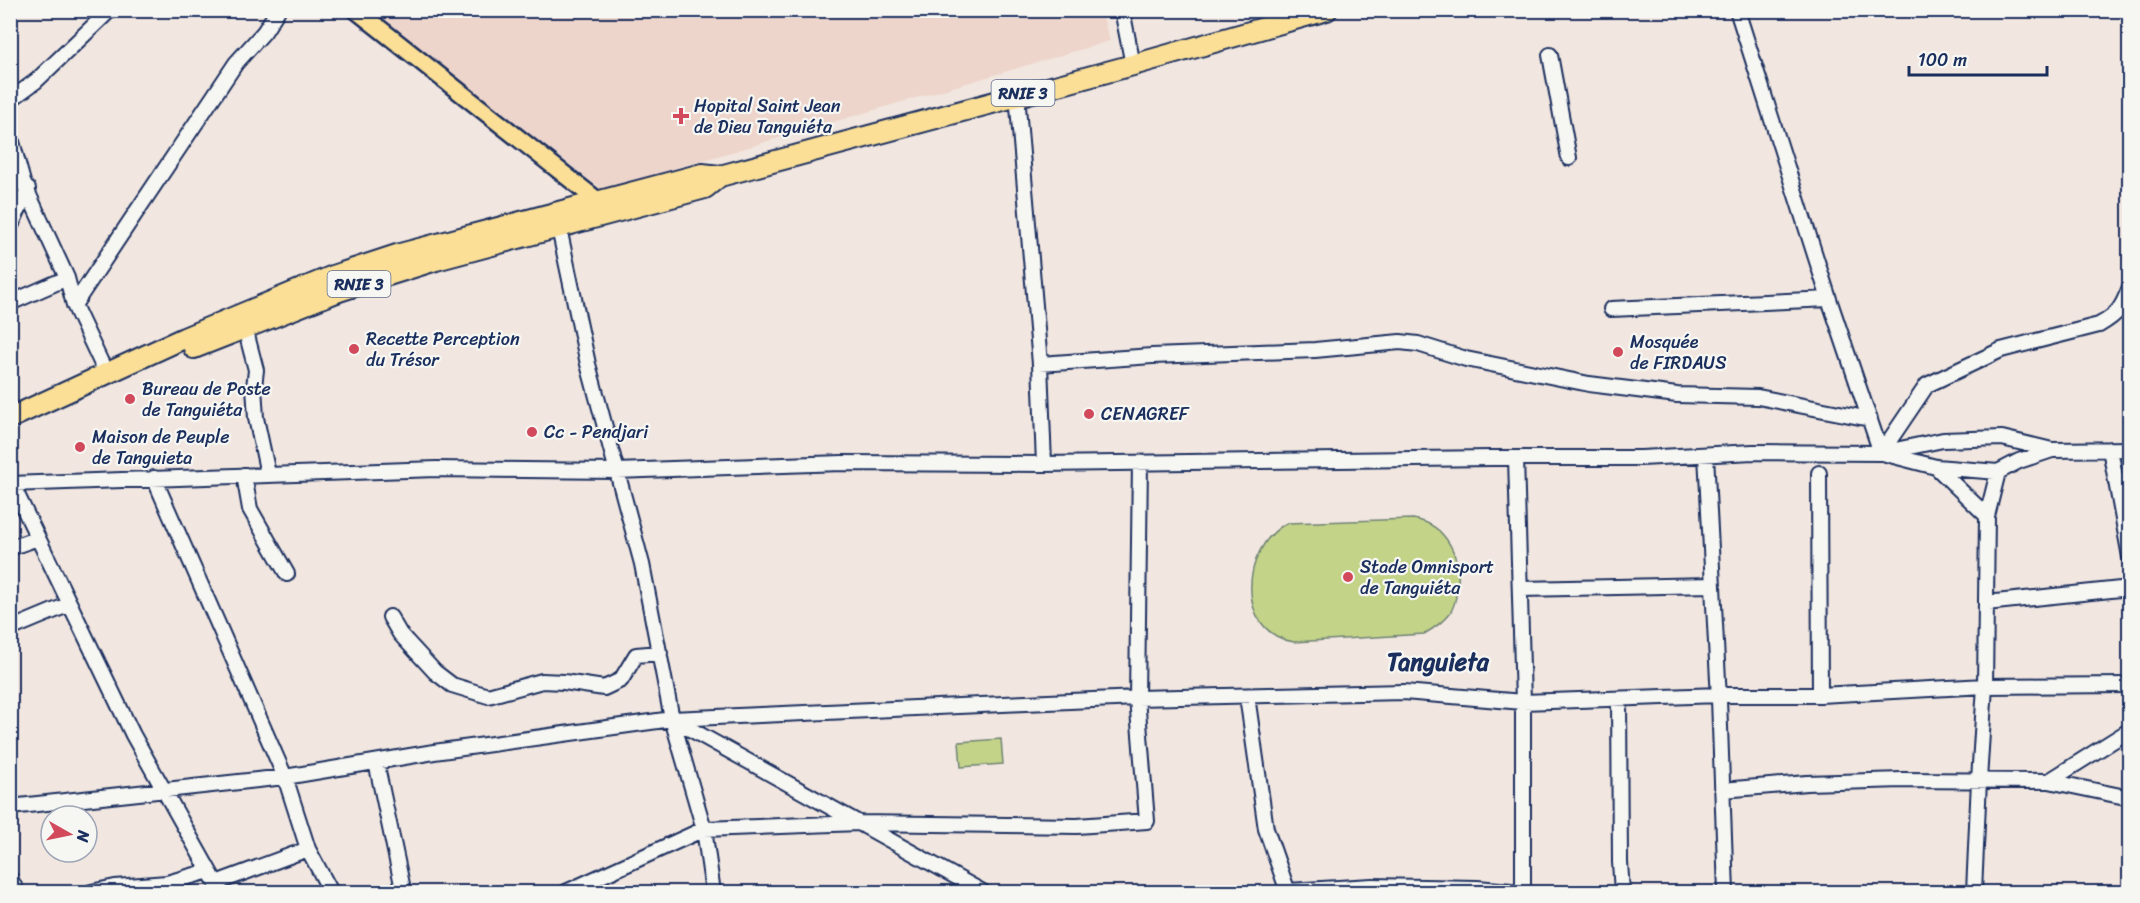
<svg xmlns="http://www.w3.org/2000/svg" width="2140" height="903" viewBox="0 0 2140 903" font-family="Sriracha,sans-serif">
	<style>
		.built { fill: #edd5cb }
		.green { fill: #c3d489; stroke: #6f8274; stroke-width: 1.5 }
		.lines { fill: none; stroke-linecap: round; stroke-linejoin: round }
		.minor-casing { stroke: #1b2f5e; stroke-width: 18 }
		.major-casing { stroke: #1b2f5e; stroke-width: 21 }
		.highway-casing { stroke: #1b2f5e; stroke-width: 24 }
		.minor { stroke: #f6f6f2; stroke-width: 14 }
		.major { stroke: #fbdf96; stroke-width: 16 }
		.highway { stroke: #fbdf96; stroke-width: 20 }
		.poi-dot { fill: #d1495b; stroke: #f6f6f2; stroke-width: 2 }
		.labels { text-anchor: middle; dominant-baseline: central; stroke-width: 4.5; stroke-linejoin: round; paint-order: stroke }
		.shield { fill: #f6f6f2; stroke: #5d6b8a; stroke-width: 1.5 }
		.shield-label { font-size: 16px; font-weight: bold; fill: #1b2f5e }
		.poi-label { font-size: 18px; fill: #1b2f5e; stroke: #f6f6f2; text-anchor: start }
		.district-label { font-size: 24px; font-weight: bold; fill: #1b2f5e; stroke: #f6f6f2 }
	</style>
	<rect width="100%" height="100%" fill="#f2e7e0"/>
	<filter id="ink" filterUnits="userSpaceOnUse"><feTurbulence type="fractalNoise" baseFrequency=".0167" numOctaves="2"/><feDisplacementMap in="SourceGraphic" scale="12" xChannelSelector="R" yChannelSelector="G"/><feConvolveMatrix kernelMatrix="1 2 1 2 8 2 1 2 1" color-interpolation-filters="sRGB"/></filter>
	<g filter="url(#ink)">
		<path class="built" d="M1101 10 1110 41 602 190 371 11Z"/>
		<path class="green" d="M1413 519C1447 524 1463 559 1457 591 1456 598 1454 607 1450 613 1443 622 1433 629 1424 634L1294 642C1234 632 1241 547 1287 523Z
			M1001 739 1003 764 961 767 959 742Z"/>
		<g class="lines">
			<g class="minor-casing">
				<path id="minor" d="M1122 10 1133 65
					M1737 10 1829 299 1881 453
					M1550 55 1569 158
					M1017 95 1040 364 1044 464
					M10 100 36 81 110 10
					M10 134 23 182 67 278 74 305
					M10 228 28 189
					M10 303 67 278
					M1611 309 1829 299
					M245 328 256 370 254 387 256 418 268 474
					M1040 364 1152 356 1315 350 1400 342 1418 344 1466 359 1589 384 1677 395 1758 397 1870 419
					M106 373 74 305 236 63 264 32 278 10
					M2110 449 2130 557
					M1881 453 1927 385 2001 350 2099 325C2119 314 2122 307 2130 287
					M1886 454 1936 467 1998 472 2019 461 2052 450
					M1706 455 1719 699 1726 892
					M1516 458 1523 702V892
					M1936 467 1987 516 1985 686 1979 780 1974 892
					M1819 473 1820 695
					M244 475 250 509 287 574
					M154 478 285 777 308 849 331 892
					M10 480 133 735 221 892
					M10 484 436 469 616 471 842 463 1044 464 1491 458H1641L1753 452 1881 453 1943 440 2002 438 2052 450 2130 449
					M1987 516 1998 472
					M10 548 38 538
					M1521 589 1712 585
					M1986 603 2130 588
					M390 617 400 634 435 672 452 685 488 696 542 681 564 682 604 688 621 680 636 655 660 653
					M10 629 70 604
					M1247 696 1266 829 1288 892
					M1619 699 1620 862 1622 892
					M672 719 1137 698 1404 692 1523 702 1719 695H1820L1985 686 2130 685
					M672 719 983 892
					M672 719 704 829 713 892
					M376 762 403 889
					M2049 781 2130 730
					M1722 790 1807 783 1902 780 2049 781 2130 798
					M10 807 285 777 434 752 672 719 642 564 588 364 559 228
					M10 878 17 892
					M216 883 308 849
					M1288 891 1372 886 1477 888 1523 892
					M91 892 115 887 167 883 209 871
					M566 892 704 829 859 823 1077 826 1147 821 1137 698 1140 463"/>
			</g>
			<g class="major-casing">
				<path id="major" d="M356 10 598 201 600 210"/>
			</g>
			<g class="highway-casing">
				<path id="highway" d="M194 348 339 291 385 276 436 260 705 188 720 176
					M10 418 184 338 333 276 400 254 702 174 720 176 1133 65 1327 10"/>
			</g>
			<use href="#minor" class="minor"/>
			<use href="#major" class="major"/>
			<use href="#highway" class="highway"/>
		</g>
	</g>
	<g class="poi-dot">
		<path d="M678 107h6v6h6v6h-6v6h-6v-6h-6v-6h6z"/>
		<circle cx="354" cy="349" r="6"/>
		<circle cx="1618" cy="352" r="6"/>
		<circle cx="130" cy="399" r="6"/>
		<circle cx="1089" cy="414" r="6"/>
		<circle cx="532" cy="432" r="6"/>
		<circle cx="80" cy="447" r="6"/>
		<circle cx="1348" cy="577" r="6"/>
	</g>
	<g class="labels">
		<g class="shield">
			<rect x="991.5" y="80" width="63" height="26" rx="4.5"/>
			<rect x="327.5" y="271" width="63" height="26" rx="4.5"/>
		</g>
		<g class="shield-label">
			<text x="1023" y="93">RNIE 3</text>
			<text x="359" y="284">RNIE 3</text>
		</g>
		<g class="poi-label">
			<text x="694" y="106">Hopital Saint Jean<tspan x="694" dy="21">de Dieu Tanguiéta</tspan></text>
			<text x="366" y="339">Recette Perception<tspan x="366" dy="21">du Trésor</tspan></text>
			<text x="1630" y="342">Mosquée<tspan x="1630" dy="21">de FIRDAUS</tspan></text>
			<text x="142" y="389">Bureau de Poste<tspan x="142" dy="21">de Tanguiéta</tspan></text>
			<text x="1101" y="414">CENAGREF</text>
			<text x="544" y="432">Cc - Pendjari</text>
			<text x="92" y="437">Maison de Peuple<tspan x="92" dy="21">de Tanguieta</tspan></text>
			<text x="1360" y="567">Stade Omnisport<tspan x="1360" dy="21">de Tanguiéta</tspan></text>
		</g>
		<g class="district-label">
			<text x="1438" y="662">Tanguieta</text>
		</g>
	</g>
	<rect width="2140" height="903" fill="none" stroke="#f6f6f2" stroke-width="36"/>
	<rect x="18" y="18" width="2104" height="867" fill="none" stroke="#1b2f5e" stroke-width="2" filter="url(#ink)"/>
	<g transform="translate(69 834) rotate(99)"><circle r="28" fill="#f6f6f2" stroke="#9ea6b7" stroke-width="1.5"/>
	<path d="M0-4.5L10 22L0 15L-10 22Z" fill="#d1495b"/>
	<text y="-9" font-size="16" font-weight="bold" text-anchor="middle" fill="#1b2f5e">N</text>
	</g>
	<path d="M1909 66v9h138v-9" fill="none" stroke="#1b2f5e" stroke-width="3"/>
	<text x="1918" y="66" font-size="18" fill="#1b2f5e" stroke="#f6f6f2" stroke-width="4.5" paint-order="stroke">100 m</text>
</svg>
